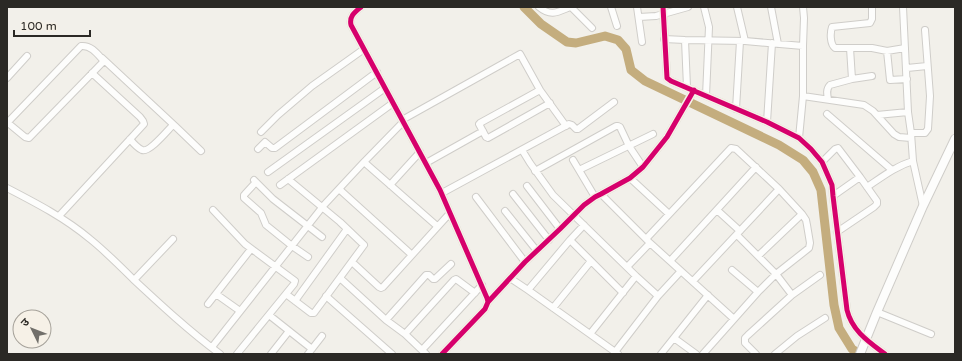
<svg xmlns="http://www.w3.org/2000/svg" width="962" height="361" viewBox="0 0 962 361" font-family="'Varela Round','Noto Sans Devanagari',sans-serif">
	<style>
		.lines { fill: none; stroke-linecap: round; stroke-linejoin: round }
		.river { stroke: #c4ad7e; stroke-width: 9 }
		.minor-casing { stroke: #cfcdc9; stroke-width: 8 }
		.major-casing { stroke: #cfcdc9; stroke-width: 10 }
		.minor { stroke: #fdfdfc; stroke-width: 6 }
		.major { stroke: #fdfdfc; stroke-width: 8 }
		.cycleway-casing { stroke: #f6f1e7; stroke-width: 8 }
		.cycleway { stroke: #d6006c; stroke-width: 5 }
	</style>
	<rect width="100%" height="100%" fill="#f2f0ea"/>
	<g class="lines">
		<path class="river" d="M524 7 541 24 567 42 576 43 605 36 618 40 626 49 631 70 645 81 779 145 803 160 813 172 821 190 834 305 839 328 852 349 860 354"/>
		<g class="minor-casing">
			<path id="minor" d="M361 7C355 12 349 16 351 25L440 190 487 298 488 302 485 309 442 354
				M539 7C551 17 558 12 570 7
				M571 7 592 28
				M611 7 617 26
				M637 7 642 42
				M663 7 667 78 671 81 767 122 799 138 811 149 822 162 832 185 833 196 847 310C852 331 869 342 885 354
				M704 7 709 27 706 96
				M737 7 745 41
				M771 7 778 44
				M872 7V19L870 23 832 27C830 33 830 44 835 48H872L887 51 905 48
				M903 7 908 112 911 133 913 161 923 206
				M639 17 656 16 688 7
				M664 39 685 40 745 41 803 46
				M685 40 687 87
				M850 48 852 79
				M887 51 890 80 907 79
				M102 58 175 126
				M907 68 927 66
				M7 78 27 56
				M540 90 480 123 479 124 486 137 488 138 550 103
				M803 96 864 105 873 111 894 134 899 137 911 138
				M828 99C827 94 826 89 830 85L852 79 872 76
				M736 109 740 41
				M827 114 892 170
				M877 115 908 112
				M402 120 520 54 540 90 566 126
				M7 122 8 123 25 137 29 138 103 62 102 59C96 52 90 45 81 46L8 122 7 124
				M767 122 772 43
				M261 132 278 115 312 86 364 49
				M911 133H925L928 129 930 96 925 30
				M799 138 803 96V46L804 18 803 7
				M130 139C133 143 138 148 142 150 149 153 167 131 172 126H175L201 151
				M258 149 265 142 272 148H275L377 72
				M522 150 530 163 553 195 636 276 658 296
				M573 160 595 197
				M364 162 437 226
				M822 162 835 149 838 148 860 177 877 201V204L874 207 837 232
				M426 163 483 131
				M579 170 653 134
				M535 171 616 126H618L620 127 629 146 643 167
				M268 172 385 88
				M630 178 669 214
				M254 180 273 199 322 237
				M256 182 245 194 244 195V198L261 213 266 225 292 246 308 257
				M280 185 393 103
				M390 185 420 152
				M527 186 560 229
				M867 187C882 177 896 166 913 161
				M7 188C36 203 65 218 90 239 105 251 119 265 133 279 161 305 189 331 220 354
				M339 189 412 255
				M442 193 569 124 572 125 576 129H578L614 102
				M513 194 549 240
				M601 194 650 243 734 319
				M833 196 860 177
				M476 197 525 262
				M213 210 245 244 295 281 294 284 237 354
				M717 210 740 231
				M505 211 537 251
				M59 216 144 124 143 121 140 117 92 73
				M737 235 776 274 792 295
				M646 239 731 148 736 149 779 189 802 214 806 220 807 225 810 243 809 248 776 274 758 292 703 354
				M570 240 623 293
				M758 256 802 214
				M670 261 756 167
				M352 262 379 287 381 288 383 287 450 213
				M627 267 650 243
				M732 270 758 292
				M340 278 386 320 405 334 426 354
				M510 278 528 290 618 354
				M134 280 173 239
				M693 281 779 189
				M528 290 570 240 584 225
				M216 294 240 311
				M286 294 311 313H314L364 245 340 222 288 179
				M326 296 392 354
				M295 301 347 229
				M488 302 525 262 560 229 584 205 595 197 601 194 630 178 643 167 667 137 694 90
				M208 304 251 249
				M553 308 591 261
				M877 312 931 334
				M269 315 312 349
				M386 320 426 275H429L433 279H435L451 264
				M405 334 454 280 456 279 475 293
				M590 334 636 276
				M674 338 696 354
				M212 347 324 205 364 162 403 122
				M422 350 482 285
				M615 352 658 296 681 271
				M271 354 289 331
				M308 354 322 336
				M661 354 708 295
				M756 354 745 343V338L748 335 792 295 820 275
				M775 354 797 336 825 318"/>
		</g>
		<g class="major-casing">
			<path id="major" d="M860 354 877 312 923 206 955 139"/>
		</g>
		<use href="#minor" class="minor"/>
		<use href="#major" class="major"/>
		<g class="cycleway-casing">
			<path id="cycleway" d="M361 7C355 12 349 16 351 25L440 190 487 298 488 302 485 309 442 354
				M663 7 667 78 671 81 767 122 799 138 811 149 822 162 832 185 833 196 847 310C852 331 869 342 885 354
				M488 302 525 262 560 229 584 205 595 197 601 194 630 178 643 167 667 137 694 90"/>
		</g>
		<use href="#cycleway" class="cycleway"/>
	</g>
	<rect width="962" height="361" fill="none" stroke="#2b2925" stroke-width="16"/>
	<g transform="translate(32 329) rotate(313)"><circle r="19" fill="#f6f1e7" stroke="#a5a199"/>
	<path d="M0-3L7 15L0 10L-7 15Z" fill="#716f6a"/>
	<text y="-6" font-size="11" font-weight="bold" text-anchor="middle" fill="#2b2925">उ</text>
	</g>
	<path d="M14 30v6h76v-6" fill="none" stroke="#2b2925" stroke-width="2"/>
	<text x="20" y="30" font-size="12" fill="#2b2925" stroke="#f6f1e7" stroke-width="3" paint-order="stroke">100 m</text>
</svg>
